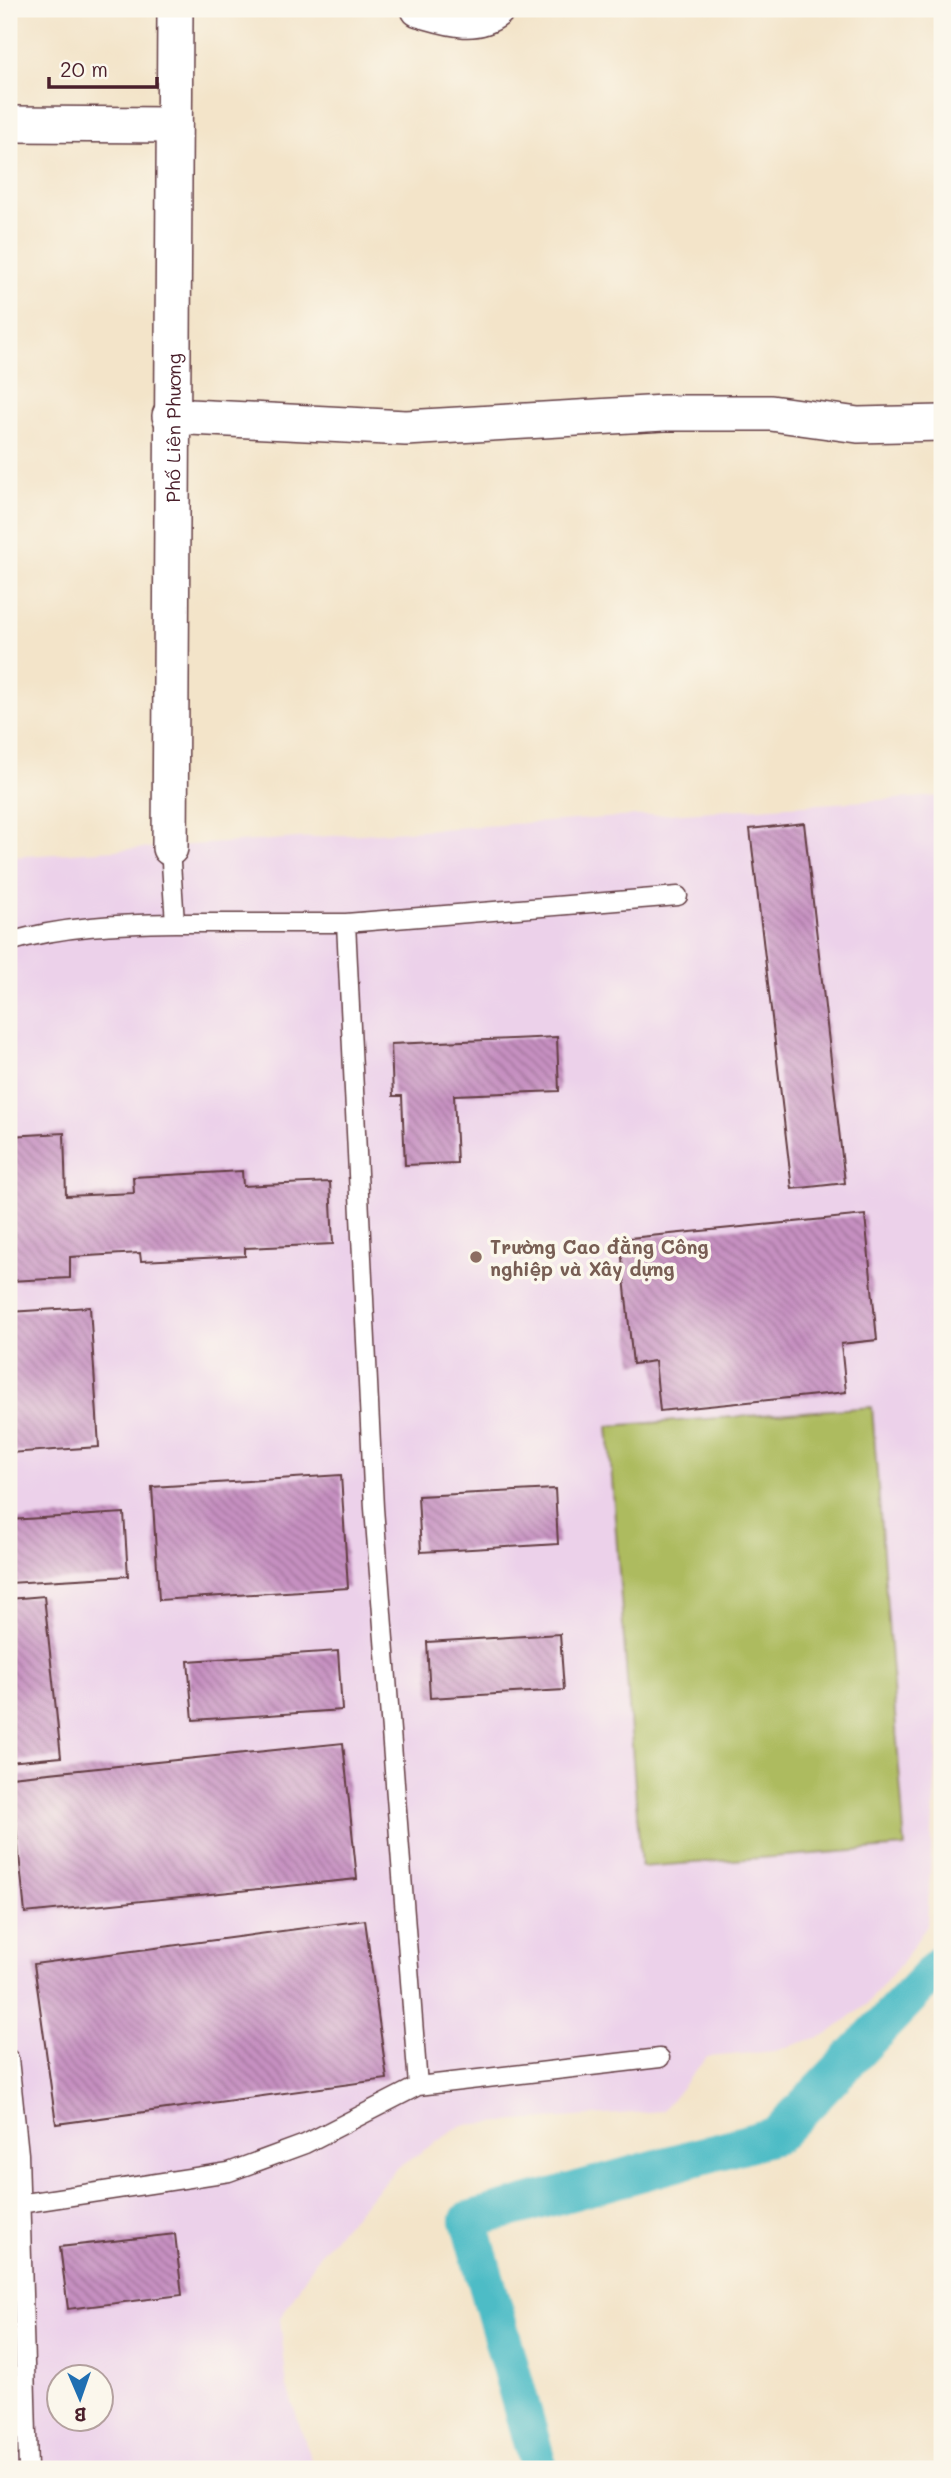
<svg xmlns="http://www.w3.org/2000/svg" width="951" height="2478" viewBox="0 0 951 2478" font-family="Mali,sans-serif">
	<style>
		.built { fill: #ecd1ea; fill-rule: evenodd }
		.garden { fill: #adbb5e; stroke: #7c6d44; stroke-width: 2 }
		.lines { fill: none; stroke-linecap: round; stroke-linejoin: round }
		.canal { stroke: #4ebcc6; stroke-width: 38 }
		.building { fill: url(#building-back-hatch) }
		.lane-casing { stroke: #633d43; stroke-width: 21 }
		.street-casing { stroke: #633d43; stroke-width: 38 }
		.lane { stroke: #fff; stroke-width: 18 }
		.street { stroke: #fff; stroke-width: 35 }
		.education-dot { fill: #8d6e63; stroke: #fbf7ec; stroke-width: 2.5 }
		.labels { text-anchor: middle; dominant-baseline: central; stroke-width: 7; stroke-linejoin: round; paint-order: stroke }
		.street-label { font-size: 19px; fill: #4a1f2b; stroke: #fbf7ec }
		.education-label { font-size: 19px; font-weight: bold; fill: #785e54; stroke: #fbf7ec; text-anchor: start }
	</style>
	<defs>
		<pattern id="building-back-hatch" width="6" height="6" patternUnits="userSpaceOnUse" patternTransform="scale(1.75)"><rect width="6" height="6" fill="#c690c1"/><path d="M-1 5l2 2M0 0l6 6M5-1l2 2" fill="none" stroke="#a3759d"/></pattern>
	</defs>
	<rect width="100%" height="100%" fill="#fbf7ec"/>
	<filter id="ink" filterUnits="userSpaceOnUse"><feTurbulence type="fractalNoise" baseFrequency=".0143" numOctaves="2"/><feDisplacementMap in="SourceGraphic" scale="14" xChannelSelector="R" yChannelSelector="G"/><feConvolveMatrix kernelMatrix="1 2 1 2 8 2 1 2 1" color-interpolation-filters="sRGB"/></filter>
	<filter id="wash" filterUnits="userSpaceOnUse"><feTurbulence type="fractalNoise" baseFrequency=".00686" numOctaves="4" result="noise"/><feDisplacementMap in="SourceGraphic" scale="28" xChannelSelector="R" yChannelSelector="G"/><feGaussianBlur stdDeviation="1.57" result="paint"/><feColorMatrix in="noise" values="0 0 0 0 0 0 0 0 0 0 0 0 0 0 0 0 0 1.4 0 .05"/><feComposite in="paint" operator="in"/></filter>
	<g filter="url(#wash)">
		<rect width="100%" height="100%" fill="#f3e4c9"/>
		<path class="built" d="M942 796V1658L927 1925 904 1960 867 2004 828 2034 775 2051 707 2057 662 2111 462 2125 397 2168 321 2252 280 2318 287 2387 314 2469H9V857ZM60 2376H102V2418H60Z"/>
		<path class="garden" d="M872 1407 905 1847 641 1867 608 1426Z"/>
		<g class="lines">
			<path class="canal" d="M539 2469 469 2220 777 2135 942 1963"/>
		</g>
		<g id="blocks">
			<path class="building" d="M804 823 845 1183 792 1189 750 829Z
				M557 1037 559 1091 454 1095 457 1163 405 1165 402 1096H393L391 1044Z
				M64 1133 66 1196 134 1193 133 1177 242 1171 243 1186 330 1182 333 1244 245 1248V1256L141 1261 140 1253 70 1257V1278L9 1281V1136Z
				M865 1215 877 1340 841 1344 846 1392 660 1411 655 1361 633 1364 620 1239Z
				M90 1307 99 1447 9 1453V1312Z
				M341 1475 348 1588 159 1600 152 1487Z
				M555 1489 558 1544 421 1552 418 1496Z
				M124 1513 128 1576 9 1583V1520Z
				M44 1596 61 1757 9 1762V1599Z
				M560 1634 564 1690 430 1698 427 1642Z
				M338 1651 342 1710 193 1720 188 1661Z
				M343 1743 357 1879 25 1913 11 1777Z
				M365 1920 387 2079 56 2124 34 1964Z
				M175 2234 182 2295 68 2309 60 2247Z"/>
		</g>
	</g>
	<g filter="url(#ink)">
		<use href="#blocks" fill-opacity="0" stroke="#633d43" stroke-width="2"/>
		<g class="lines">
			<g class="lane-casing">
				<path id="lane" d="M175 923H346L374 1508 418 2086
					M346 923 678 896
					M9 942C63 926 119 924 175 923L170 848
					M9 2059 19 2154 28 2469
					M19 2204 229 2172 305 2144 418 2086 660 2058"/>
			</g>
			<g class="street-casing">
				<g id="street">
					<path d="M419 9C445 16 474 28 497 9"/>
					<path d="M9 124 174 125"/>
					<path d="M170 416 406 428 664 413H771L858 425 942 423"/>
					<path id="s1" d="M170 848 175 9"/>
				</g>
			</g>
			<use href="#lane" class="lane"/>
			<use href="#street" class="street"/>
		</g>
	</g>
	<circle class="education-dot" cx="476" cy="1257" r="7"/>
	<g class="labels">
		<g class="street-label">
			<text stroke="none"><textPath href="#s1" startOffset="420">Phố Liên Phương</textPath></text>
		</g>
		<g class="education-label">
			<text x="490" y="1246">Trường Cao đằng Công<tspan x="490" dy="22">nghiệp và Xây dựng</tspan></text>
		</g>
	</g>
	<rect width="951" height="2478" fill="none" stroke="#fbf7ec" stroke-width="35"/>
	<g transform="translate(80 2398) rotate(178)"><circle r="33" fill="#fbf7ec" stroke="#b4a19f" stroke-width="2"/>
	<path d="M0-5L12 26L0 18L-12 26Z" fill="#1f6fb2"/>
	<text y="-10" font-size="19" font-weight="bold" text-anchor="middle" fill="#4a1f2b">B</text>
	</g>
	<path d="M49 77v10h108v-10" fill="none" stroke="#4a1f2b" stroke-width="3.5"/>
	<text x="60" y="77" font-size="21" fill="#4a1f2b" stroke="#fbf7ec" stroke-width="5" paint-order="stroke">20 m</text>
</svg>
